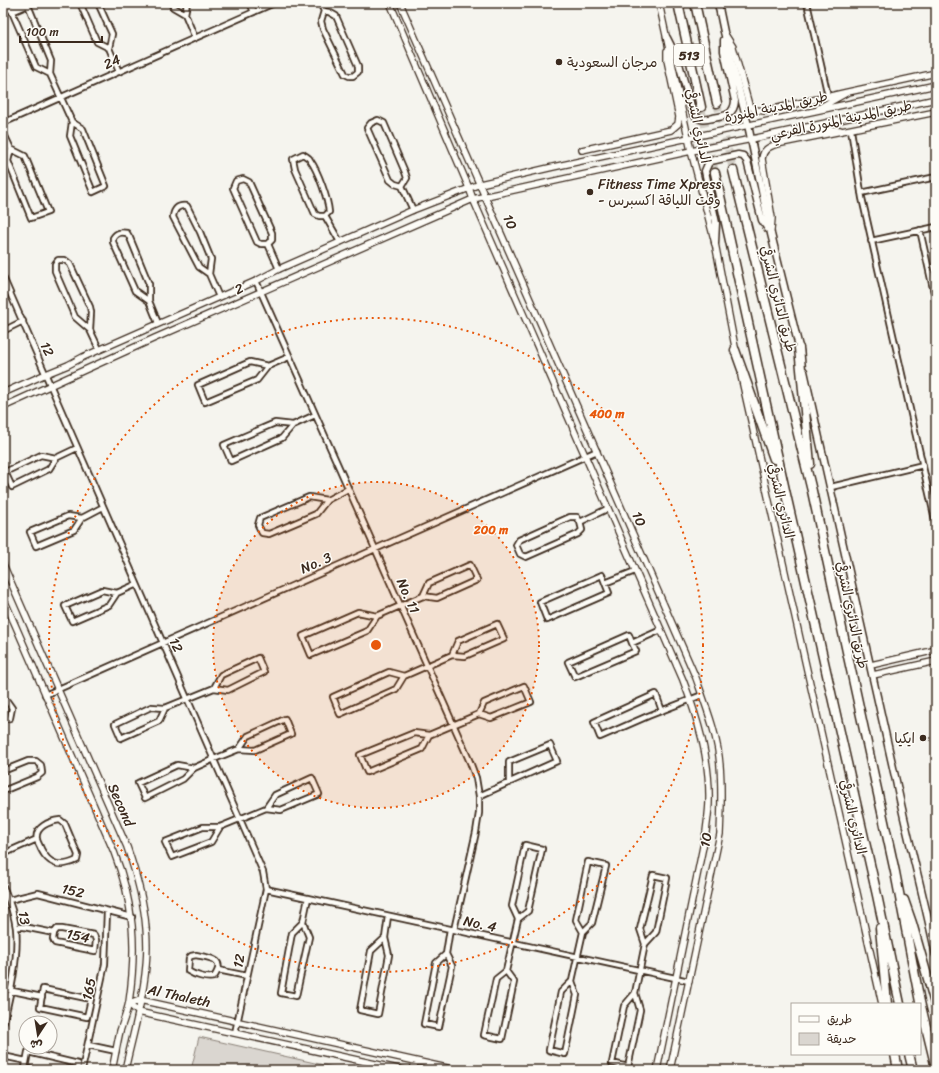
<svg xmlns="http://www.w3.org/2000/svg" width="939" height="1073" viewBox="0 0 939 1073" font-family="Sriracha,'Playpen Sans Arabic',sans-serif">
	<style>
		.green { fill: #dad6d0; stroke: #8a8077 }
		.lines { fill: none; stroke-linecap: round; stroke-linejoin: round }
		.motorway-tunnel { stroke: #d0ccc4; stroke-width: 8; stroke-dasharray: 8 4; stroke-linecap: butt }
		.minor-casing { stroke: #3b2a1e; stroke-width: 8 }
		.tertiary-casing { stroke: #3b2a1e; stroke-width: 8 }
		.secondary-casing { stroke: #3b2a1e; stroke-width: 9 }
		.motorway-casing { stroke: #3b2a1e; stroke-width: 11 }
		.minor { stroke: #fdfcf7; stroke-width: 4.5 }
		.tertiary { stroke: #fdfcf7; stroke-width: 5.5 }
		.secondary { stroke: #fdfcf7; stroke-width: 6 }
		.motorway { stroke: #fdfcf7; stroke-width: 8 }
		.ring { fill: none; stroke: #e8590c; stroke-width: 2; stroke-dasharray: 2 4 }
		.poi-dot { fill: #3b2a1e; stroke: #fdfcf7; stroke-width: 1.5 }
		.labels { text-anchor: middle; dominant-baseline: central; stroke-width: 3; stroke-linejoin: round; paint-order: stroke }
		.shield { fill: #fdfcf7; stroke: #75695f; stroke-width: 1 }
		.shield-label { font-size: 13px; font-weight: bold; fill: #3b2a1e }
		.street-label { font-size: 14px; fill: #3b2a1e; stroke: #fdfcf7 }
		.poi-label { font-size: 14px; fill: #3b2a1e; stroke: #fdfcf7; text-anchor: start }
		.centre { fill: #e8590c; stroke: #fdfcf7; stroke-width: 2 }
		.ring-label { font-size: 12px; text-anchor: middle; font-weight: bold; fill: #e8590c; stroke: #fdfcf7; stroke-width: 3; stroke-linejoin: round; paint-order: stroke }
	</style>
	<rect width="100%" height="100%" fill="#f5f4ee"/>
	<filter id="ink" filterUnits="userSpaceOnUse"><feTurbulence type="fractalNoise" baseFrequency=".025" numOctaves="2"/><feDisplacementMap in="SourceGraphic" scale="8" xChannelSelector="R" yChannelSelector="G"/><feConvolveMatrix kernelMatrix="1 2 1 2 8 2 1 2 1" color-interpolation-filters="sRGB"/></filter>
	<g filter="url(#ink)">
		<path class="green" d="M199 1037 346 1070H191Z"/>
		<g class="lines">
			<path class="motorway-tunnel" d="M717 103 733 170
				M701 107 715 173"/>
			<g class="minor-casing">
				<path id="minor" d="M80 3 97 42 109 48
					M98 3 112 34 109 48 119 72
					M171 3 173 7 185 14
					M187 3 185 14 195 38
					M250 3 254 12
					M320 3 324 11 321 21 323 29 345 74 349 76H353L358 72V66L336 16 329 12 324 11
					M807 3 828 96
					M3 12 23 3
					M50 74 36 67 12 12 28 5 51 61 50 74 72 122 83 129 106 186 93 192 70 136 72 122
					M3 123 274 3
					M851 130 862 198 936 524
					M3 132 11 149 25 156 48 212 31 218 8 161 11 149
					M402 186 395 184 390 180 367 128 371 123 378 120 384 123 405 172 407 178 402 186 413 210
					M861 193 936 177
					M325 216H319L315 214 295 169 293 159 303 154C305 156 309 157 310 160 318 171 328 199 329 212L325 216 340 242
					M920 230 936 302
					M871 241 936 227
					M268 244H261L257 242 233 188 236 181 243 179 249 182 272 233V240L268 244 279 269
					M209 274 199 267 173 217C174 209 178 205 187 206L200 232 211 259 209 274 219 297
					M3 277 263 872 266 889 235 1033
					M256 281 470 762 476 778 479 796V813L476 832 454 930
					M149 301 135 291 113 242V238C117 232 121 232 127 233L130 238 149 284V301L158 323
					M90 330 75 317 55 271V264L58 260H65L70 264 90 307 91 312 90 330 99 349
					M3 331 23 321
					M268 366 250 362 198 385 205 402 257 380 268 366 289 357
					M293 425 275 423 224 445 231 461 282 438 293 425 315 415
					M56 458 41 455 5 472 12 487 49 469 56 458 77 448
					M831 487 923 465
					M327 500 309 497 260 518 258 525 262 533 269 534 316 514 327 500 348 489
					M82 518 68 516 30 532 36 546 74 530 82 518 103 507
					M580 522 582 530 578 534 526 557 520 554 516 545 519 540 570 517H577L580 522 607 509
					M605 583 609 593 547 620 540 602 602 575 605 583 635 571
					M117 593 102 590 65 606 72 621 109 605 117 593 137 584
					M377 616 358 612 303 636 311 655 367 631 377 616 423 596 437 598 477 580 470 565 429 583 423 596
					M632 643 636 651 575 677 568 662 629 635 632 643 661 630
					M404 676 389 672 333 697 340 714 396 689 404 676 452 655 465 656 504 639 497 624 458 641 452 655
					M45 695 597 451
					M3 702 7 701 12 708 10 718 3 720
					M165 708 159 721 121 738 115 724 151 707 165 708 214 688 228 690 264 672 258 658 221 675 214 688
					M662 711 656 694 594 722 600 737 648 716 702 695
					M429 735 414 733 360 755 367 772 422 749 429 735 479 714 491 718 531 702 524 686 484 703 479 714
					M194 768 177 765 138 783 145 798 183 779 194 768 214 759 239 749 255 750 291 734 285 719 248 736 239 749
					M3 771 28 761H36L41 765 42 773 37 777 3 791
					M479 796 557 761 550 745 509 762V783
					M60 820 65 824 78 855 77 860C60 868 49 865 41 849 40 846 38 843 37 840 34 827 50 821 60 820Z
					M220 827 211 842 172 857 165 842 203 827H220L266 808 281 810 319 794 312 778 275 795 266 808
					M3 854 37 839
					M3 886C9 900 14 913 16 928 19 957 10 996 3 1025
					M266 889 689 981
					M9 900 38 893 132 917
					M303 922 309 937 296 996 281 993 292 933 303 922 308 898
					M16 927H24L54 933 57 929H62L94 935 96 940 95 951 55 943 53 939 54 933
					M385 938 371 951 360 1010 378 1014 389 955 385 938 388 916
					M446 954 436 963 424 1024 439 1027 452 966 446 954 450 929
					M196 955C209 958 227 958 214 977 207 979 194 975 188 971L189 958 191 956Z
					M218 970 247 976
					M506 971 496 979 484 1035 502 1039 514 982 506 971 518 919 512 906 525 845 542 849 528 911 518 919
					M572 981 561 992 549 1050 565 1054 577 995 572 981 583 932 576 920 588 862 606 866 592 923 583 932
					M3 989 42 997
					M43 989 91 999 87 1017 40 1007Z
					M635 993 624 1006 612 1063 628 1067 640 1010 635 993 645 944 640 929 653 875 667 878 656 932 645 944
					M88 1045 116 1051
					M3 1056 26 1061
					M33 1070 25 1068 28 1052 78 1064 77 1070
					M82 1070 105 964 107 911"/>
			</g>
			<g class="tertiary-casing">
				<path id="tertiary" d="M390 3 469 188 473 199 683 680C698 719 710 759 709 801 709 811 707 822 706 832L657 1070
					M400 3 696 678C706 706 718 736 720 766 722 789 721 811 720 834L670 1070
					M659 3 691 151 715 243 736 352
					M726 36 733 47 749 105 755 110 765 111 848 92
					M819 108 848 92 936 73
					M808 129 840 130
					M582 150 671 130 678 124 679 117 667 60V51
					M771 230 772 218 762 159C763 150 768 147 777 144L936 112
					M741 376 882 1004
					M3 393 46 374 68 365 83 357 256 281 279 269 413 210 480 184 553 167 936 85
					M3 407 155 338 473 199 691 151 752 139 936 99
					M3 564 127 847C136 873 144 900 146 928 151 975 135 1024 125 1070
					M3 597 114 852C134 903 137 947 129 1002 127 1012 123 1022 120 1031 117 1044 115 1057 112 1070
					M871 665 936 650
					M873 675 936 661
					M403 1070 138 1012 129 1004 140 1000 456 1070
					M413 1070 415 1062"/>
			</g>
			<g class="secondary-casing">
				<path id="secondary" d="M718 3 724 32 748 125 771 234 800 351
					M667 38 678 60 693 113C695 116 697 118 700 119 704 120 709 119 713 118 725 116 734 115 735 101L724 51V40
					M715 243 716 223 705 171 708 164 711 161 738 155 743 156 747 161 762 220 768 229
					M804 371C836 508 865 645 896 781 908 840 924 897 936 955"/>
			</g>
			<g class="motorway-casing">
				<path id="motorway" d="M678 3 701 107
					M695 3 717 103
					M733 170 812 491 895 872 920 1002 936 1068
					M715 173 785 490 877 895 900 1004
					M799 348 810 464
					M735 350 774 459
					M904 900 912 923 936 1007
					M880 928 887 1004
					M895 1054 898 1070
					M909 1054 913 1070"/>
			</g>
			<use href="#minor" class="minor"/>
			<use href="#tertiary" class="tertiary"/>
			<use href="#secondary" class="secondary"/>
			<use href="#motorway" class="motorway"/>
		</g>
	</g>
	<circle cx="376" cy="645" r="163" fill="#e8590c" fill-opacity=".12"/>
	<g class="ring">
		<circle cx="376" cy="645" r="163"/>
		<circle cx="376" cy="645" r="327"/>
	</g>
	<g class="poi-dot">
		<circle cx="559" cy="62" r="4"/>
		<circle cx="590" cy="192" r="4"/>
		<circle cx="923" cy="738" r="4"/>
	</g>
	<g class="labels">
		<rect class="shield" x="674" y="44" width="30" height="22" rx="3"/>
		<g class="shield-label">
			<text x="689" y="55">513</text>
		</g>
		<g class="street-label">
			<text transform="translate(112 62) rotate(-24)">24</text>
			<text transform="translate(776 107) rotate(-12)">طريق المدينة المنورة</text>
			<text transform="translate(841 120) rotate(-12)">طريق المدينة المنورة الفرعي</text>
			<text transform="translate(698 126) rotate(78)">الدائري الشرقي</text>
			<text transform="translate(510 222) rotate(66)">10</text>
			<text transform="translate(239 289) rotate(-24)">2</text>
			<text transform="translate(778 299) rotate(76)">طريق الدائري الشرقي</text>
			<text transform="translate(47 349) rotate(66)">12</text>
			<text transform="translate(781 501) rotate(77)">الدائري الشرقي</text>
			<text transform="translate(639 519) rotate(66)">10</text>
			<text transform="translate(316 563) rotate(-24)">No. 3</text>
			<text transform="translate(408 596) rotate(66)">No. 11</text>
			<text transform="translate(852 615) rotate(78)">طريق الدائري الشرقي</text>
			<text transform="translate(176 645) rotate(66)">12</text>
			<text transform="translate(121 805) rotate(66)">Second</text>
			<text transform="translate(853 817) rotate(77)">الدائري الشرقي</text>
			<text transform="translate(706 840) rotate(-81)">10</text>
			<text transform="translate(73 891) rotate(14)">152</text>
			<text transform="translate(24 918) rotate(80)">13</text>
			<text transform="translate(480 924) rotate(12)">No. 4</text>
			<text transform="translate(78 936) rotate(12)">154</text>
			<text transform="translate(239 961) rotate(-78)">12</text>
			<text transform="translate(89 989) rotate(-78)">165</text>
			<text transform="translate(179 996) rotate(12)">Al Thaleth</text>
		</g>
		<g class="poi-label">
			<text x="567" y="62">مرجان السعودية</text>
			<text x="598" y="184">Fitness Time Xpress<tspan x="598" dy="16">- وقت اللياقة اكسبرس</tspan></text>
			<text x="915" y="738" text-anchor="end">ايكيا</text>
		</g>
	</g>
	<circle cx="376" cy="645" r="6" class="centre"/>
	<g class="ring-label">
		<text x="607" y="418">400 m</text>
		<text x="491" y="534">200 m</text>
	</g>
	<rect width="939" height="1073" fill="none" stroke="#fdfcf7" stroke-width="16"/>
	<rect x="8" y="8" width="923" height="1057" fill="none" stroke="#3b2a1e" stroke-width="1.5" filter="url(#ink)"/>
	<rect x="791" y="1003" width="130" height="52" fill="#fdfcf7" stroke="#afa8a0"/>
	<rect x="799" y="1016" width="20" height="6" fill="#fdfcf7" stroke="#afa8a0"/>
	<text x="827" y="1023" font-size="12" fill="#3b2a1e">طريق</text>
	<rect x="799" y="1033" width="20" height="12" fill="#dad6d0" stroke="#afa8a0"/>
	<text x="827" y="1043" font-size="12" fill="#3b2a1e">حديقة</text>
	<g transform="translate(38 1035) rotate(192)"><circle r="19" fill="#fdfcf7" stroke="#afa8a0"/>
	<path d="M0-3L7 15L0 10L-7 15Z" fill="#3b2a1e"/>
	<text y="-6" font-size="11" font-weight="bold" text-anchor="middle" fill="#3b2a1e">ش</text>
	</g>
	<path d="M20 36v6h82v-6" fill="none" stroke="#3b2a1e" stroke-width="2"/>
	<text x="26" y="36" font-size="12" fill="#3b2a1e" stroke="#fdfcf7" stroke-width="3" paint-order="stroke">100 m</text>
</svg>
